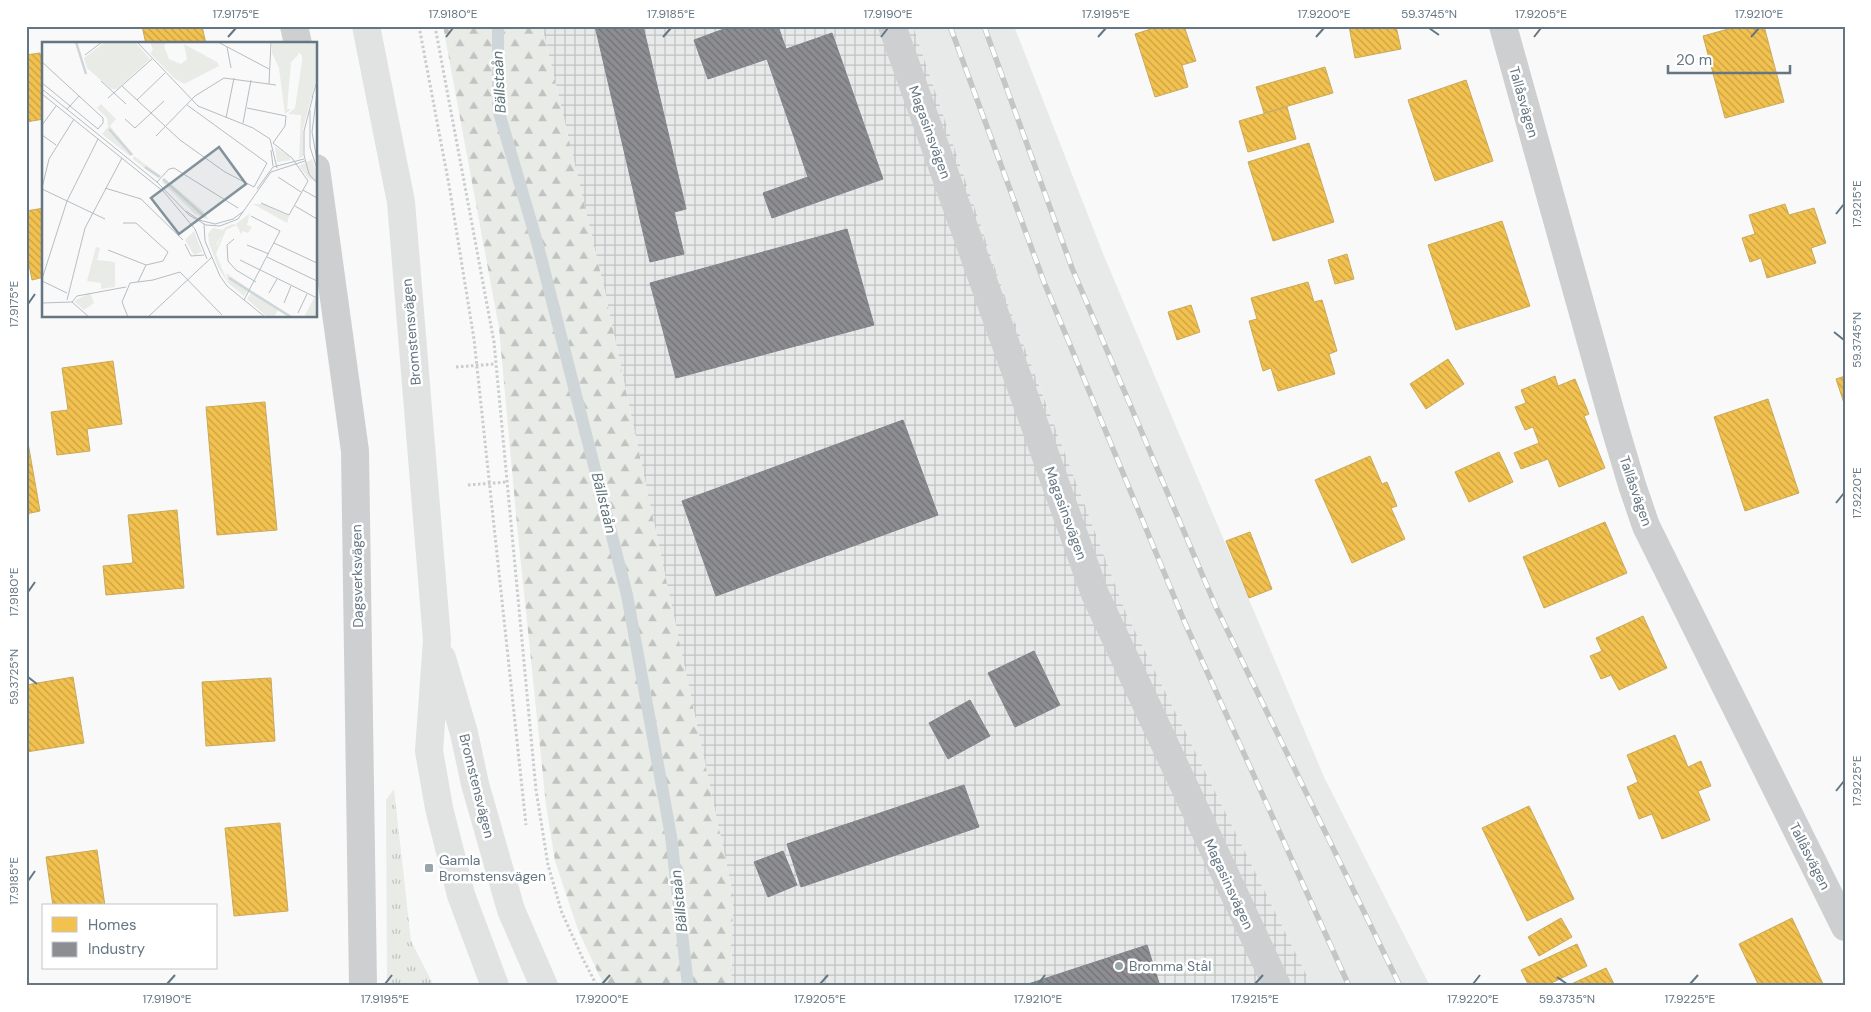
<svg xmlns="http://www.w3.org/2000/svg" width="1871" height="1012" viewBox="0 0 1871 1012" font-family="'DM Sans',sans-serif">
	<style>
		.built { fill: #e8e9e9 }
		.industrial { fill: url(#industrial-grid) }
		.grass { fill: url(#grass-tufts) }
		.forest { fill: url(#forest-firs) }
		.homes { fill: url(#homes-back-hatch); stroke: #c8aa5e }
		.industry { fill: url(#industry-back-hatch); stroke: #81868e }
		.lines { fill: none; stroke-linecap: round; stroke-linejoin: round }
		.stream { stroke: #ced6d9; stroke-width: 12 }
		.path { stroke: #cbcccd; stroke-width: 3; stroke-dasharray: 2.5 2.5; stroke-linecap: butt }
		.street { stroke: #cecfd0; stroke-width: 28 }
		.secondary { stroke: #e1e2e2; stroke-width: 28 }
		.rail-casing { stroke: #c3c5c6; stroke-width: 5.5 }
		.rail { stroke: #fff; stroke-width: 4; stroke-dasharray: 11; stroke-linecap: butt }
		.ticks { fill: none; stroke: #657683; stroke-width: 2 }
		.poi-dot { fill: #99a4ac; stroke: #fff; stroke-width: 2 }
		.labels { text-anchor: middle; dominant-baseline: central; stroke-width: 5; stroke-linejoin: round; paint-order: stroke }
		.street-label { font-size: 14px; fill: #657683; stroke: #fff }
		.poi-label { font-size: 14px; fill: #657683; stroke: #fff; text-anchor: start }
		.water-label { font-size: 15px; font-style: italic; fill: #60757c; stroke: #fff }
		.inset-river { fill: none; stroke: #ced6d9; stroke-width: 2.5 }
		.inset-road { fill: none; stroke: #b5bdc3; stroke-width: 1 }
		.view { fill: #84929c; fill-opacity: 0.15; stroke: #84929c; stroke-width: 2.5 }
		.inset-edge { fill: none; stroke: #657683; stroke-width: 2.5 }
		.neatline { fill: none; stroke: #657683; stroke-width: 2 }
		.ticks-label { font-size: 12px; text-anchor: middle; fill: #657683 }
	</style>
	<defs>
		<pattern id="industrial-grid" width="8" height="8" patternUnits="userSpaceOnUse" patternTransform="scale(1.25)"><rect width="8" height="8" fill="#e8e9e9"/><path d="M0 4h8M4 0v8" fill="none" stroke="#c0c1c2"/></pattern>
		<pattern id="grass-tufts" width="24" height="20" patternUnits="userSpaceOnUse" patternTransform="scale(1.25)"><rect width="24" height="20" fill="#e8ebe6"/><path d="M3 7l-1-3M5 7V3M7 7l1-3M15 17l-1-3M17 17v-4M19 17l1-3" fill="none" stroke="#c0c3c0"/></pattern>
		<pattern id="forest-firs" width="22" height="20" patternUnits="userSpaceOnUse" patternTransform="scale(1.25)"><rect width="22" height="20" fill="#e8ebe6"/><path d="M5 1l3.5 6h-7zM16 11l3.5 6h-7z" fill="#c0c3c0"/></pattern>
		<pattern id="homes-back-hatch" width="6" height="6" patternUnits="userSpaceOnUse" patternTransform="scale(1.25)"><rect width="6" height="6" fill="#f2c14e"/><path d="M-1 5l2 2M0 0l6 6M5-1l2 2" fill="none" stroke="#c8a146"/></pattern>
		<pattern id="industry-back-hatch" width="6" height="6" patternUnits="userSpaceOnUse" patternTransform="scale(1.25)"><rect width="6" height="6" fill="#8d8d92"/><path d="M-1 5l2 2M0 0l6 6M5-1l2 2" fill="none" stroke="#717277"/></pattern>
	</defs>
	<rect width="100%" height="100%" fill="#f9f9f9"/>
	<path class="built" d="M913 26H1014L1104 256 1324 777 1430 986H1312L1126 613 1003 291Z"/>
	<path class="industrial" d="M542 26H913L1003 291 1126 613 1312 986H731L733 895 605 292Z"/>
	<path class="grass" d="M394 789 411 941 434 986H387L386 800Z"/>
	<path class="forest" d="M443 26H542L605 292 733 895 731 986H606L600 977 578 930 555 861 546 805 517 525 499 328Z"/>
	<path class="homes" d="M142 26H202L206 44H146Z
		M1150 26H1184L1196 61 1182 65 1188 87 1155 97 1135 34 1151 29Z
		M1349 26H1396L1401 49 1355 58Z
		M1739 26H1764L1784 102 1725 118 1703 36Z
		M40 53 44 78V119L26 122V55Z
		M1325 67 1333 93 1264 113 1256 87Z
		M1466 80 1493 161 1435 181 1408 100Z
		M1287 107 1296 139 1248 152 1239 121Z
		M1309 143 1334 222 1273 241 1248 162Z
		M1785 204 1789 215 1814 208 1826 243 1811 248 1816 263 1767 278 1761 258 1750 262 1742 238 1755 234 1749 215Z
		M44 208V277L32 280 26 249V211Z
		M1502 221 1530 306 1456 330 1428 245Z
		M1347 254 1354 279 1335 284 1328 260Z
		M1308 282 1314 302 1322 300 1337 351 1329 354 1335 374 1278 391 1271 368 1263 371 1249 321 1257 319 1251 298Z
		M1191 305 1200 332 1177 340 1168 312Z
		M1448 359 1464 384 1426 409 1410 384Z
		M113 361 122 424 87 429 90 451 57 455 51 412 68 410 62 368Z
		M1555 376 1558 386 1575 379 1589 414 1584 416 1605 468 1559 487 1548 459 1521 469 1514 453 1539 443 1533 427 1525 430 1515 407 1526 403 1521 390Z
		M1845 376V406L1836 379Z
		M1768 399 1799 493 1745 511 1714 417Z
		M265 402 277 530 217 535 206 407Z
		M27 437 40 511 26 514V438Z
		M1499 452 1513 482 1469 502 1455 472Z
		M1370 456 1382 484 1387 482 1397 506 1391 508 1405 539 1352 563 1315 480Z
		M177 510 184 588 106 595 103 566 133 563 128 515Z
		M1605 522 1627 573 1544 608 1523 557Z
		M1250 532 1272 589 1249 598 1226 541Z
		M1643 616 1667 668 1619 690 1611 675 1601 679 1590 656 1602 651 1596 638Z
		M73 677 84 743 26 752V685Z
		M271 678 275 741 206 746 202 682Z
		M1675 735 1688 767 1701 761 1711 786 1698 791 1710 820 1662 839 1652 814 1639 819 1627 787 1638 782 1627 755Z
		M1529 806 1574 899 1527 921 1482 828Z
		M280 823 288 911 234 916 225 828Z
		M97 850 105 906H53L46 857Z
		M1561 918 1572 937 1539 956 1528 937Z
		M1792 918 1824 986H1759L1739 944Z
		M1577 944 1587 966 1545 986H1529L1521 970Z
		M1606 968 1615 986H1567Z"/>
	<path class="industry" d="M595 26H643L686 209 674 212 684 254 650 262Z
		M732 26H778L786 49 832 33 883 179 772 218 763 193 808 177 767 59 708 79 694 40Z
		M847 229 874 325 676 378 650 283Z
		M903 420 938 515 716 596 682 501Z
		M1034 651 1060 705 1015 727 988 673Z
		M970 700 990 736 948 759 929 723Z
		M964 785 979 827 801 887 787 844Z
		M783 851 797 885 768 897 754 862Z
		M1147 945 1160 986H1022Z"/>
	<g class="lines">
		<path class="stream" d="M498 26V109L537 242 627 595 671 836 688 986"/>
		<path class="path" d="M419 26 449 185 474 339 526 825
			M435 26 494 342 536 790 548 865 562 913 583 959 597 986
			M456 367 495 364
			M468 485 507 482"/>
		<path class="street" d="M294 26 298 44
			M892 26 1095 594 1277 986
			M1503 26 1615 428 1632 485 1646 526 1845 927
			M316 168 355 451 363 986"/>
		<path class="secondary" d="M366 26 401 202 437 640 429 751 439 808 461 895 495 986
			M442 658 464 733 475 784 511 910 544 986"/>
		<g class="rail-casing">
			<path id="rail" d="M950 26 1044 282 1185 623 1349 986
				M984 26 1072 268 1216 607 1400 986"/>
		</g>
		<use href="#rail" class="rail"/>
	</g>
	<path class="ticks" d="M1429 28 1439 35M228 37 236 28M446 37 453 28M663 37 671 28M881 37 888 28M1098 37 1106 28M1316 37 1324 28M1534 37 1541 28M1751 37 1759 28M1836 214 1844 204M28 304 35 294M1834 332 1844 340M1836 503 1844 493M28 592 35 582M28 677 37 684M1836 791 1844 781M28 881 35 871M1557 977 1567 984M167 984 175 975M385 984 392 975M602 984 610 975M820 984 828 975M1038 984 1045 975M1255 984 1263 975M1473 984 1480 975M1690 984 1698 975"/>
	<g class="poi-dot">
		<rect x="424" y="863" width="10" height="10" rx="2.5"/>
		<circle cx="1119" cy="966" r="5"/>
	</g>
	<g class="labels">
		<g class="street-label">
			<text transform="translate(1524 102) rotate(74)">Tallåsvägen</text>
			<text transform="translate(930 132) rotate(70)">Magasinsvägen</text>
			<text transform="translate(411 332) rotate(-95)">Bromstensvägen</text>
			<text transform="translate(1636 491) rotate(71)">Tallåsvägen</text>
			<text transform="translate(1066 513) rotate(70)">Magasinsvägen</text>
			<text transform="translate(357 576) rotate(-91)">Dagsverksvägen</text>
			<text transform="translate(477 786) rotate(76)">Bromstensvägen</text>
			<text transform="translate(1810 856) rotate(63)">Tallåsvägen</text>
			<text transform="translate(1229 884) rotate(65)">Magasinsvägen</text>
		</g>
		<g class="poi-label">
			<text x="439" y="860">Gamla<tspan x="439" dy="16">Bromstensvägen</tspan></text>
			<text x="1129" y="966">Bromma Stål</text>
		</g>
		<g class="water-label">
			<text transform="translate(499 82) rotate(-93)">Bällstaån</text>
			<text transform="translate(604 503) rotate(76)">Bällstaån</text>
			<text transform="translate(679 901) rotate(-96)">Bällstaån</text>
		</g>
	</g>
	<g transform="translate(42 42)">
		<rect width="275" height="275" fill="#f9f9f9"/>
		<path d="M275 0V34L261 87V114L257 117 259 73 246 72 253 66 260 19V13L254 9 255 1ZM233 105 247 114 249 118 235 120ZM92 114 119 134 116 136 106 129 91 117ZM270 117 275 131V140L266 136 257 124ZM191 182 195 183 184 188 174 212 186 241 176 225 167 201 170 199 173 204 176 202 182 186ZM272 256 275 257V275H262Z" fill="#e8ebe6"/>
		<path d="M108 0H125L122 4 127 17 139 22 145 17 142 2 175 20 177 24 142 42 132 36 108 11 111 8ZM230 0H255L256 13 249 20 245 67H249L243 72 237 26 230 11ZM257 49 259 64 266 59 261 77 259 73 250 71 255 66ZM59 62 74 77 68 84 91 112 88 114 60 92 66 85 65 76 55 66ZM122 136 160 168 167 178 153 172 120 140ZM211 162H221L247 174 245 181ZM208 171 205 183 210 185 206 191 201 189 199 192 194 182ZM171 186 182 188 173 205 170 199 167 201 166 192ZM152 189 160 210 152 213 143 198ZM54 205 58 206 55 218 73 220V245L59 247V241L45 239ZM184 231 207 247 202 254 186 241ZM48 251 52 261 42 268 32 259Z" fill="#e8ebe6"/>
		<path d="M63 0H93L108 17 75 47H69L45 26 42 16ZM209 251 236 268 232 275H225L205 257Z" fill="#e8ebe6"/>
		<path class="inset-river" d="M34 0 44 32M67 87 90 113M103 125 118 135M121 137 163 175M187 236 249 275"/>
		<path class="inset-road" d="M95 0 156 64 211 86 228 97 235 126M176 0 227 27M185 5 189 26M43 13 60 0M0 20 37 54M59 39 84 62M0 41 10 49 28 64 56 87 61 81V76L37 54 28 64 25 67M227 42 229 0M80 44 138 98 183 130 212 145 225 121 145 63M0 47 115 140 147 173 164 183 178 184 196 177 229 130 263 119M275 51 270 90 275 118M0 52 122 150 153 187 165 217M271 54 262 89V113L267 132 275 141M66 56 110 17M270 56 275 39M95 58 123 31M205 66 244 74 243 84 231 101M268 68V105L275 127M184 76 192 36M83 77 93 86 122 59M201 81 209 38M0 83 14 64M0 93 14 103M114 94 153 54 182 36 234 43M229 108 231 124M236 135 259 150M115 140 127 127 132 126 196 166M0 146 7 117 32 77M63 146 99 157 141 198M0 147 63 177M215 147 231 125 262 117M261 148 275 156M219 161 247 173 266 139 250 116 231 101M253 164 275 177M144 169 157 178 173 182 191 177 202 169M81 181H94L126 210 121 219 104 223 96 240M162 182 163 199 178 234 185 244 223 275M192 197 185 203 186 219 194 228 214 240M232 201 275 221M143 202 149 214 162 213M205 203 227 212M66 208 104 223M225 215 275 239M198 218 275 256M0 237 25 159 56 97M0 239 25 251M227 251 235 237M25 258 43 186 80 116M202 258 238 189 209 174M30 260 35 254 84 245M0 261 30 260 47 275M242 261 249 244M256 271 265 252M86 275 80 260 88 241 111 238 138 230 180 273M106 275 170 215"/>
		<path class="view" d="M177 105 204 142 137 192 109 156Z"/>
		<rect width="275" height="275" class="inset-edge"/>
	</g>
	<rect width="1871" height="1012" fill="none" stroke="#ffffff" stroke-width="55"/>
	<rect x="42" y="904" width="175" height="65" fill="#ffffff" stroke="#c1c8cd"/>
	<rect x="52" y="917" width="25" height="15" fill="#f2c14e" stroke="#c1c8cd"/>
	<text x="88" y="930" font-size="15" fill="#657683">Homes</text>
	<rect x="52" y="942" width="25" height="15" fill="#8d8d92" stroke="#c1c8cd"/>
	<text x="88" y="954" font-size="15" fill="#657683">Industry</text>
	<path d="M1668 65v8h122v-8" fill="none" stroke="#657683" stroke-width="2.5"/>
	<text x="1676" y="65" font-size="15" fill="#657683" stroke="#ffffff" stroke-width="4" paint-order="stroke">20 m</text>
	<rect x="28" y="28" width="1816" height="956" class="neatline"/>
	<g class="ticks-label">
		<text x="236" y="18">17.9175°E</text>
		<text x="453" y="18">17.9180°E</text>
		<text x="671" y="18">17.9185°E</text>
		<text x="888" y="18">17.9190°E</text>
		<text x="1106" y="18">17.9195°E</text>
		<text x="1324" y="18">17.9200°E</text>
		<text x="1429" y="18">59.3745°N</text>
		<text x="1541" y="18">17.9205°E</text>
		<text x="1759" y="18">17.9210°E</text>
		<text transform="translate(1857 204) rotate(-90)" y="4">17.9215°E</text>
		<text transform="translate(14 304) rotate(-90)" y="4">17.9175°E</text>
		<text transform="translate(1857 340) rotate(-90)" y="4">59.3745°N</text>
		<text transform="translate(1857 493) rotate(-90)" y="4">17.9220°E</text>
		<text transform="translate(14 592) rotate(-90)" y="4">17.9180°E</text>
		<text transform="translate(14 677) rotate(-90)" y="4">59.3725°N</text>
		<text transform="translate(1857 781) rotate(-90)" y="4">17.9225°E</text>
		<text transform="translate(14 881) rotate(-90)" y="4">17.9185°E</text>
		<text x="167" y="1003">17.9190°E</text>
		<text x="385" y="1003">17.9195°E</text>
		<text x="602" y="1003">17.9200°E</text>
		<text x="820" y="1003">17.9205°E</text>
		<text x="1038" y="1003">17.9210°E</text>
		<text x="1255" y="1003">17.9215°E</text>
		<text x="1473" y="1003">17.9220°E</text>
		<text x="1567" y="1003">59.3735°N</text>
		<text x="1690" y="1003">17.9225°E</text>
	</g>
</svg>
